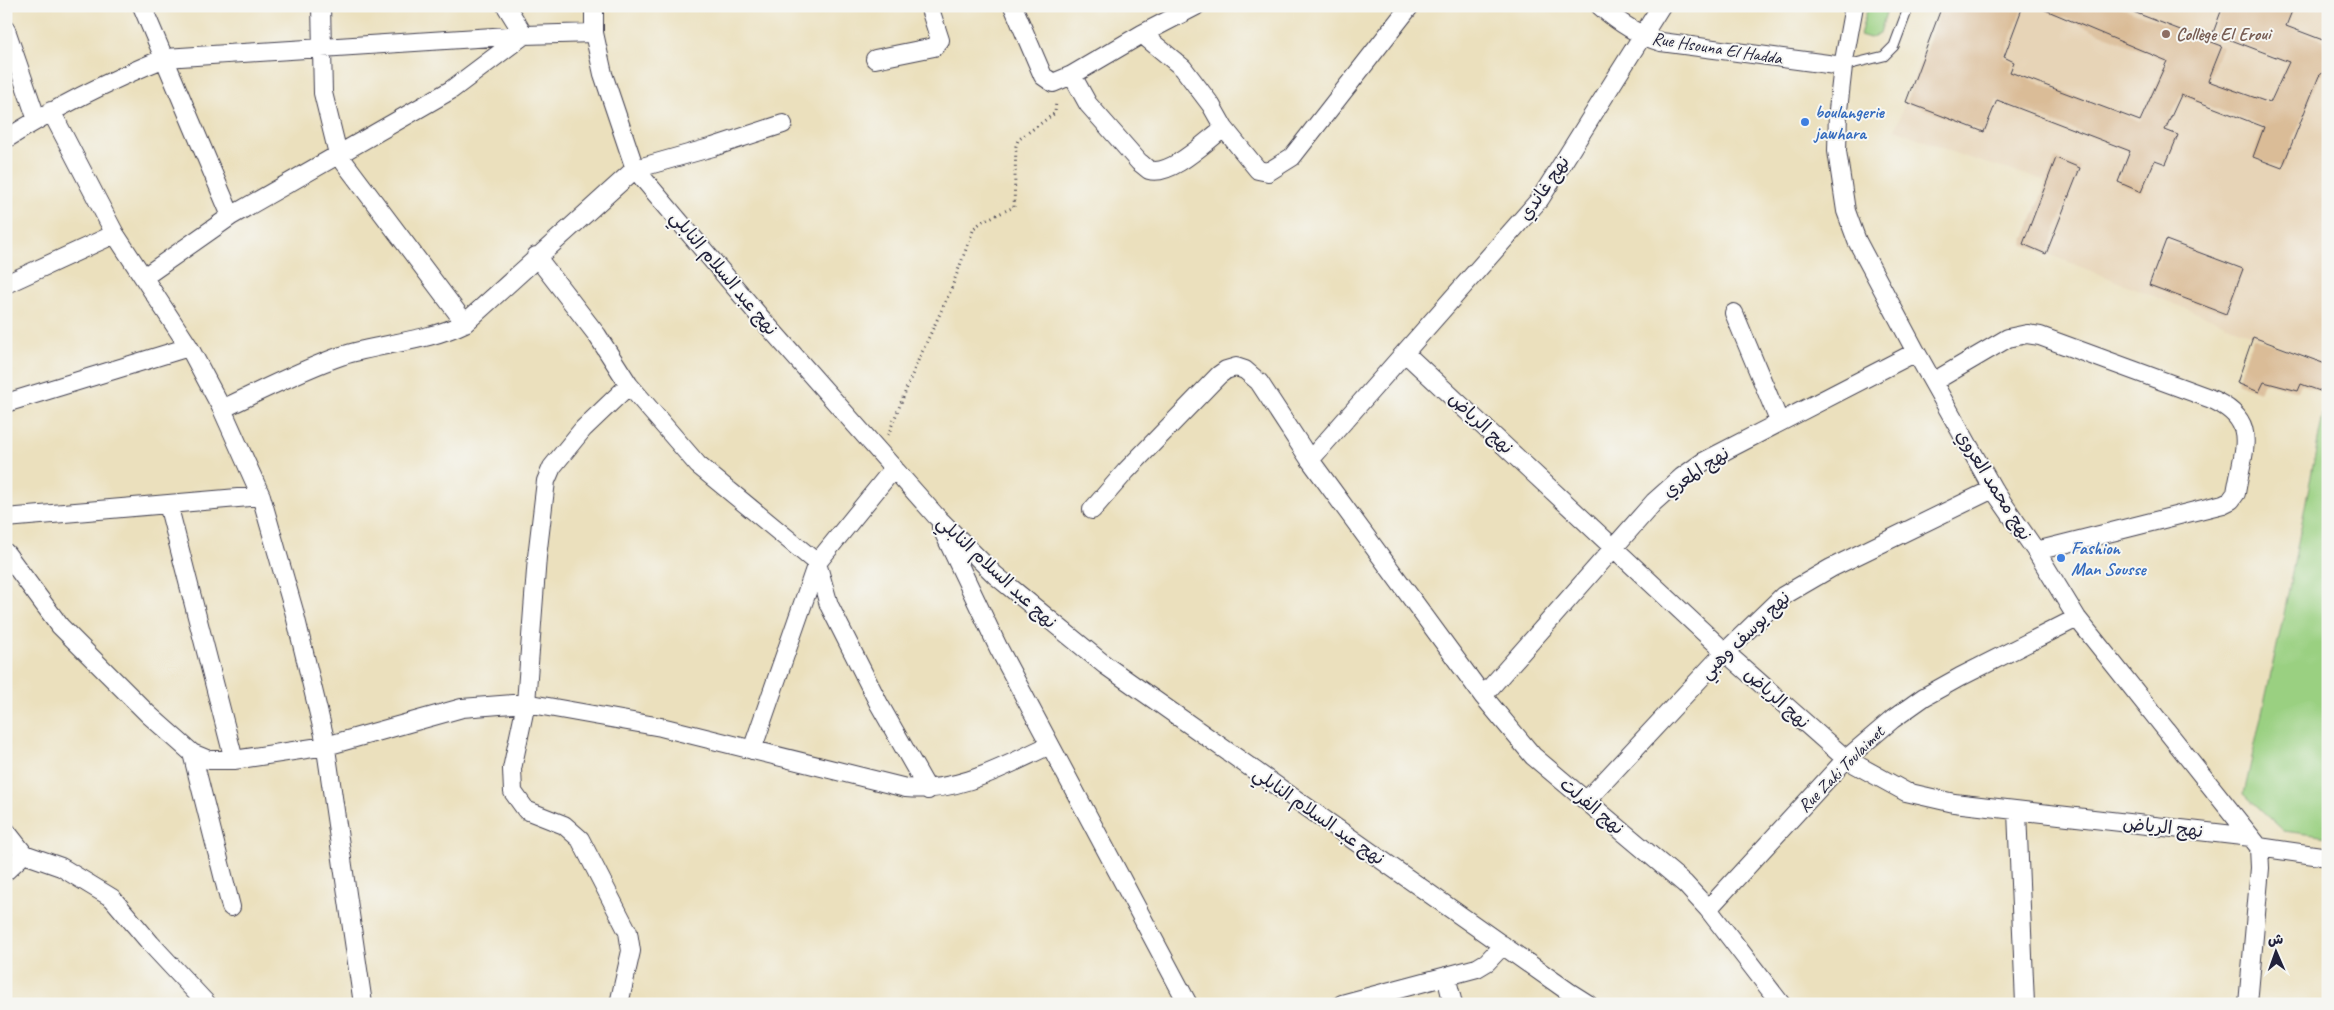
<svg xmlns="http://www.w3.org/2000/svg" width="2334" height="1010" viewBox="0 0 2334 1010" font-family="Caveat,'Playpen Sans Arabic',sans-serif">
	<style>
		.built { fill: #e7d4b7 }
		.green { fill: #9ad081; stroke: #5e795e }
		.building { fill: #dabc97 }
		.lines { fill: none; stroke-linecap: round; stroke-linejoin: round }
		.service-casing { stroke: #403e4e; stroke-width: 11 }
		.minor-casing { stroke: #403e4e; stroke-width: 20 }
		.path { stroke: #403e4e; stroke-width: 3; stroke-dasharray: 1 4; stroke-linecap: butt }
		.service { stroke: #fff; stroke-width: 9 }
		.minor { stroke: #fff; stroke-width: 18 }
		.education-dot { fill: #8d6e63; stroke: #f6f6f2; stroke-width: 2 }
		.shop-dot { fill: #3f7fe0; stroke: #f6f6f2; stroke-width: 2 }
		.labels { text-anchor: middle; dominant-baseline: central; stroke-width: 4; stroke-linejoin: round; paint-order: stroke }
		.education-label { font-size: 18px; font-weight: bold; fill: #785e54; stroke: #f6f6f2; text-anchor: start }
		.street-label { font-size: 18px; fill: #22223b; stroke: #f6f6f2 }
		.shop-label { font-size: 18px; font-weight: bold; fill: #366cbe; stroke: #f6f6f2; text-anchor: start }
	</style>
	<rect width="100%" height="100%" fill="#f6f6f2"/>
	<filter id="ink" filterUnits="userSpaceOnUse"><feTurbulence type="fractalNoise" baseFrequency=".02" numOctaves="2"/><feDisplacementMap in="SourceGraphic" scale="10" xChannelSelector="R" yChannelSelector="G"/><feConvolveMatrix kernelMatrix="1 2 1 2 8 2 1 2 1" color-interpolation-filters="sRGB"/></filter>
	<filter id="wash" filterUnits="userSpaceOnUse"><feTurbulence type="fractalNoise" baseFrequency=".0096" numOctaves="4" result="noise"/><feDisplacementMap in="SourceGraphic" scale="20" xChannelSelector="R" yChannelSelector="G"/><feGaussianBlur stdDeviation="1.12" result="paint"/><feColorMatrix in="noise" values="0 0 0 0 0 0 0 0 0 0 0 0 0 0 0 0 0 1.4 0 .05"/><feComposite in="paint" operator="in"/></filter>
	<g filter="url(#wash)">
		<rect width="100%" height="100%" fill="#ebe0bd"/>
		<path class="built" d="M1942 6H2328V193L2323 212 2328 214V365L2023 244 2047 181 1962 156 1895 129Z"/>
		<path class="green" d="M1868 6H1888L1880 33 1870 38 1860 35Z
			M2328 389V837L2284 831 2244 794 2284 614Z"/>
		<g id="blocks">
			<path class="building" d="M1942 6H2023L2004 57 2014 62 2010 72 2140 121 2167 61 2036 6H2118L2222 46 2208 81 2270 103 2289 62 2213 33 2223 6H2294L2286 26 2328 42V68L2319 76 2282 168 2253 157 2264 127 2181 95 2165 130 2178 135 2166 164 2155 160 2141 192 2118 182 2130 151 1997 100 1984 132 1906 102Z
				M2056 158 2080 168 2046 254 2023 244Z
				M2166 240 2243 269 2226 314 2149 285Z
				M2253 337 2328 365V394L2301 384 2298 391 2264 382 2259 392 2237 383Z"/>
		</g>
	</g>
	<g filter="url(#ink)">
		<use href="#blocks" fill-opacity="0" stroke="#403e4e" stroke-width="1"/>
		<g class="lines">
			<g class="service-casing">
				<path id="service" d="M1843 66 1884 56 1894 46 1909 6"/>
			</g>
			<g class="minor-casing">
				<path id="minor" d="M142 6 231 216
					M321 6 323 93 338 154 465 323
					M594 6V33L603 74 635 169 761 318 936 516 995 575 1105 665 1569 992 1588 1004
					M1013 6 1043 76 1053 83 1072 75 1088 104 1139 162C1142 164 1146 168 1149 170 1171 177 1207 140 1224 128L1258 170 1268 172 1292 157 1410 6
					M1600 6C1619 23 1637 35 1661 42L1843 66
					M1854 6 1843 66 1838 110 1837 151 1846 211 1857 241 1916 352 1993 489 2036 551 2077 618 2259 847 2328 857
					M6 30 37 120
					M1142 34 1183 68 1211 105 1224 128
					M875 59 934 47 940 40 929 6
					M1072 75 1142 34 1196 6
					M51 111 115 234 189 347 222 409 261 496 294 611 324 735 363 1004
					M6 139C58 106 108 81 165 58L524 35 594 33
					M536 256 597 335 629 385 698 465 817 563 829 605 879 704 928 790
					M144 277 231 216 451 90 524 35 506 6
					M6 284 115 234
					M1734 313 1779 421
					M1405 353 1725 652 1846 759 1906 792 1954 803 2251 837
					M1933 382 2008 338 2027 334 2040 336 2209 398C2261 420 2243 448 2236 493L2231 500 2223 504 2036 551
					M6 403 189 347
					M222 409C261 391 300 370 341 356 382 343 426 342 465 323L635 169 713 147 783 124
					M1310 460 1540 199 1661 6
					M168 504 234 760
					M1092 510 1126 471 1219 375 1226 370 1236 367 1245 370 1259 382 1310 460 1483 696 1533 756 1685 884 1708 909 1781 1004
					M6 518 261 496
					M941 527 998 647 1188 1004
					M6 553 60 626 148 714 192 753 209 760H234L326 746 462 708 526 703 661 727 906 788C959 793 1002 767 1050 745
					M1483 696 1654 502 1682 477 1703 462 1916 352
					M752 750 817 563 894 468
					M192 753 231 907
					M1586 801 1725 652 1783 596 1831 568 1993 489
					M2017 811 2025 1004
					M6 831 24 854 61 867 112 898 151 944 207 1004
					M6 871 24 854
					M1708 909 1846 759 1893 719 1924 697 1960 677 2077 618
					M1446 976 1453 1004
					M619 1004 631 951 628 932 580 839 564 825 526 810 513 792 512 769 526 703 537 557 546 481 552 467 583 429 629 385
					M1342 1004 1477 968 1487 962 1503 945
					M2248 1004 2260 868 2259 847"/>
			</g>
			<path class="path" d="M888 435 916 365 950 292 974 228 983 221 1014 207 1016 146 1018 140 1055 113 1056 101"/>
			<use href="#service" class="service"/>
			<use href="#minor" class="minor"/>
		</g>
	</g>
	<circle class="education-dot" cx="2166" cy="34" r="5"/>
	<g class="shop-dot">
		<circle cx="1805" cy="122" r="5"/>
		<circle cx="2061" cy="558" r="5"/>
	</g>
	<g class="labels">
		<g class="education-label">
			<text x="2176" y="34">Collège El Eroui</text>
		</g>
		<g class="street-label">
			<text transform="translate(1717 48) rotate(9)">Rue Hsouna El Hadda</text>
			<text transform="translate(1544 188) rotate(-55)">نهج غاندي</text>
			<text transform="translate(724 273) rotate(50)">نهج عبد السلام النابلي</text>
			<text transform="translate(1481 423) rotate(43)">نهج الرياض</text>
			<text transform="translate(1696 472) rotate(-34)">نهج المعري</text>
			<text transform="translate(1994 485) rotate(58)">نهج محمد العروي</text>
			<text transform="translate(997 572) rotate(43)">نهج عبد السلام النابلي</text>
			<text transform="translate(1745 635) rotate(-44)">نهج يوسف وهبي</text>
			<text transform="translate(1777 698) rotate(42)">نهج الرياض</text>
			<text transform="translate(1841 769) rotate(-45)">Rue Zaki Toulaimet</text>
			<text transform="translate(1592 806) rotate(40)">نهج الفرلت</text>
			<text transform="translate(1319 816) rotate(35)">نهج عبد السلام النابلي</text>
			<text transform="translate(2163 827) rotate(6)">نهج الرياض</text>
		</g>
		<g class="shop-label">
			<text x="1815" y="112">boulangerie<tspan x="1815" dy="21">jawhara</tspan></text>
			<text x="2071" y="548">Fashion<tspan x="2071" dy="21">Man Sousse</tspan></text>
		</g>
	</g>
	<rect width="2334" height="1010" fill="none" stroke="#f6f6f2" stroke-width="25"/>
	<g transform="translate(2276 952) rotate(358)" stroke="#f6f6f2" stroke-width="4" paint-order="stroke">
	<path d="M0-4L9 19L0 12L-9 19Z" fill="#22223b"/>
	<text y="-8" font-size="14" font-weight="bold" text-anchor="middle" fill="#22223b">ش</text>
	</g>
</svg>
